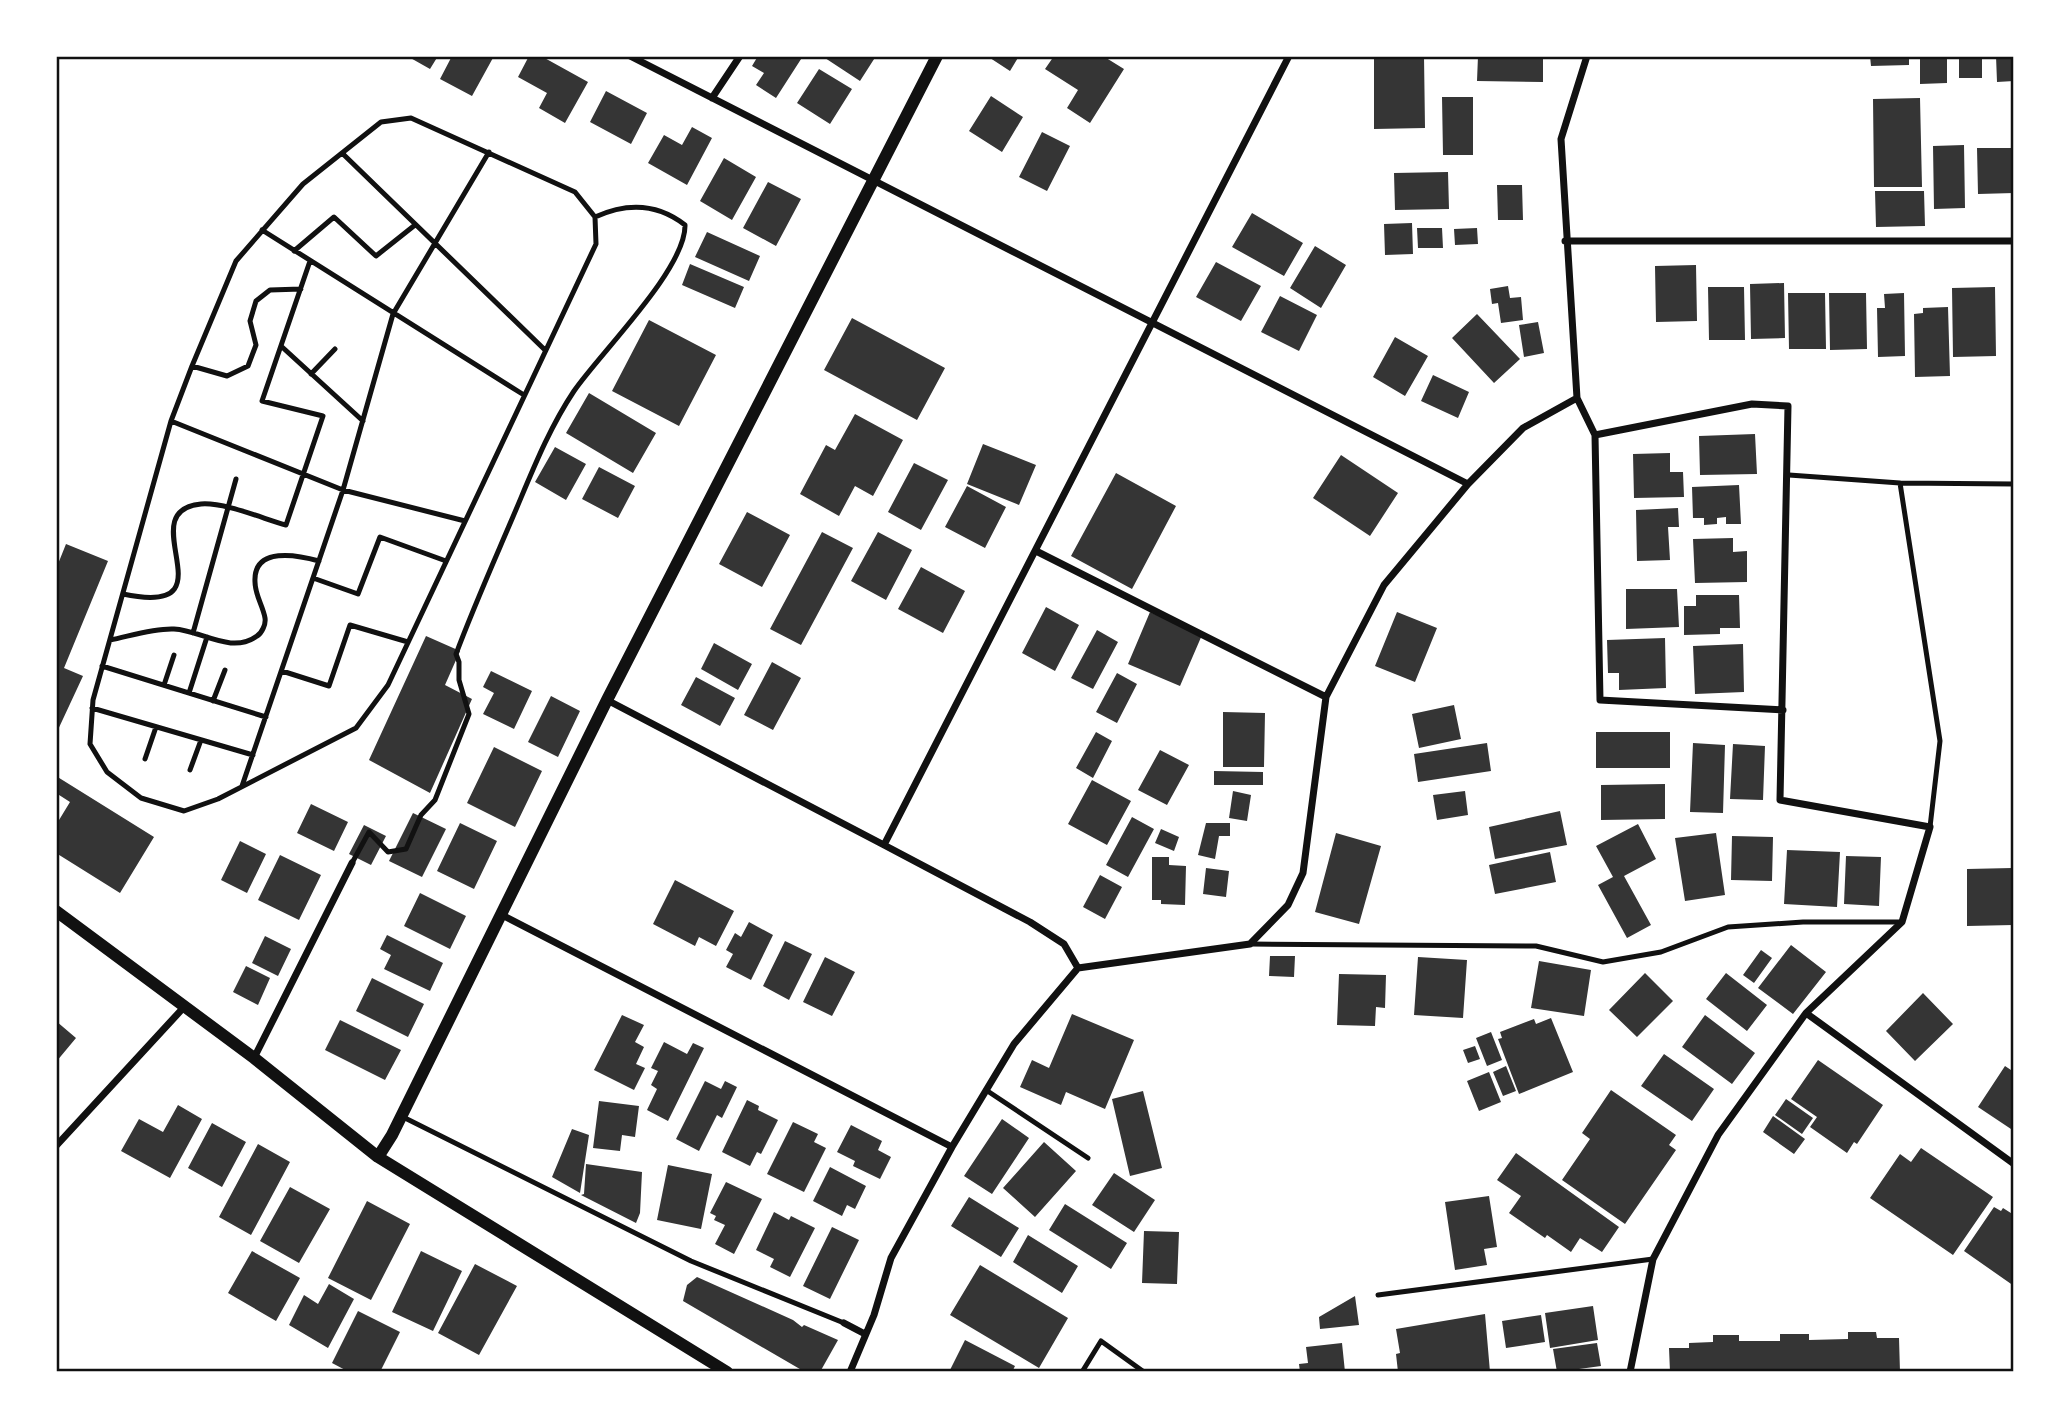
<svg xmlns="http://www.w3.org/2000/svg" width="2070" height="1428" viewBox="0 0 2070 1428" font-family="'PT Sans',sans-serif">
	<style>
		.building { fill: #353535 }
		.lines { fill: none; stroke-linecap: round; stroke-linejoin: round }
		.service { stroke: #111; stroke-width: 5 }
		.minor { stroke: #111; stroke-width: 7 }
		.tertiary { stroke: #111; stroke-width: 12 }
		.neatline { fill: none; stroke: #111; stroke-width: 2.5 }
	</style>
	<rect width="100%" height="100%" fill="#fff"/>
	<path class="building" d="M407 56H438L430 69Z
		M452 56H494L472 96 440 79Z
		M529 56H541L588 82 565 123 539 108 547 93 518 77Z
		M758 56H803L776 98 756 85 764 73 752 66Z
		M826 56H876L860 81 825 58Z
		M987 56H1019L1010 71Z
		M1054 56H1103L1124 69 1090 123 1067 108 1078 90 1045 69Z
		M1374 56H1424L1425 128 1374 129Z
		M1478 56H1543V82L1477 81Z
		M1870 56H1909V65L1871 66Z
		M1920 56H1947V83L1920 84Z
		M1959 56H1982V78H1959Z
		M1996 56H2014V81L1997 82Z
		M819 69 852 89 830 124 797 103Z
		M606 91 647 113 631 144 590 122Z
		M991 96 1023 117 1002 152 969 131Z
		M1442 97H1473V155H1443Z
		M1920 98 1922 187H1874L1873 99Z
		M692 127 712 138 687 185 648 163 664 135 682 145Z
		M1042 132 1070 146 1047 191 1019 177Z
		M1964 145 1965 208 1934 209 1933 146Z
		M1977 148H2014V193L1978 194Z
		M724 158 756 177 732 220 700 201Z
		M1448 172 1449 209 1395 210 1394 173Z
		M768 182 801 199 776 246 743 228Z
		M1497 185H1522L1523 220H1498Z
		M1875 191H1924L1925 226 1876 227Z
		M1252 213 1303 243 1284 276 1232 247Z
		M1412 223 1413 254 1385 255 1384 224Z
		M1417 228H1442L1443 248H1418Z
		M1477 228 1478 244 1455 245 1454 229Z
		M707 232 760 256 749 281 695 257Z
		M1315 246 1346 265 1321 308 1290 288Z
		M1216 262 1261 286 1241 321 1196 297Z
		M690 264 744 287 735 308 682 285Z
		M1696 265 1697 321 1656 322 1655 266Z
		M1784 283 1785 338 1751 339 1750 284Z
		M1508 286 1510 298 1521 297 1523 320 1501 323 1498 303 1492 304 1490 289Z
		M1708 287H1744L1745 340H1709Z
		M1995 287 1996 356 1953 357 1952 288Z
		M1788 293H1825L1826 349H1789Z
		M1829 293H1866L1867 349 1830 350Z
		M1904 293 1905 356 1878 357 1877 308H1885L1884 294Z
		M1280 296 1317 315 1299 351 1261 332Z
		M1948 307 1950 376 1915 377 1914 314 1923 313V308Z
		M1477 314 1520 359 1494 383 1452 338Z
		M852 318 945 368 917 420 824 370Z
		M649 320 716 355 679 426 612 391Z
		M1538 322 1544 353 1524 357 1519 325Z
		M1395 337 1428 356 1405 396 1373 377Z
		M1433 375 1469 392 1458 418 1421 401Z
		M589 393 656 433 633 473 566 433Z
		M855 414 903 440 873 496 855 486 839 516 800 494 826 445 835 450Z
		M1755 434 1757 474 1700 475 1699 436Z
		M983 444 1036 465 1019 505 967 484Z
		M555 447 586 464 566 500 535 482Z
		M1670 453V472H1683L1684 497 1634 498 1633 454Z
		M1341 455 1398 493 1370 536 1313 498Z
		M914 463 948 480 921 530 888 512Z
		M599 467 635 486 618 518 582 499Z
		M1116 473 1176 506 1132 589 1071 556Z
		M1739 485 1741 524H1726V517L1717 518V524L1704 525V518H1693L1692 487Z
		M967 486 1006 507 985 548 945 527Z
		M1678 508 1679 527H1668L1670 560 1637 561 1636 510Z
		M747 512 790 535 762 587 719 564Z
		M822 532 853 548 801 645 770 629Z
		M878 532 912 550 886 600 851 581Z
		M1733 538V552L1747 551V582L1695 583 1693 539Z
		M66 544 108 561 64 668 83 676 56 734V569Z
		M921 567 965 591 943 633 898 609Z
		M1626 589H1677L1679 627 1626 629Z
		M1696 595H1739L1740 628H1720V634L1684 635V606H1696Z
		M1046 607 1079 625 1055 671 1022 653Z
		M1150 612 1202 635 1180 686 1128 664Z
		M1397 612 1437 628 1415 682 1375 666Z
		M1097 630 1118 642 1093 689 1071 678Z
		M426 636 460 651 445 685 472 699 430 793 369 760Z
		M1665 638 1666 688 1619 690V673H1608L1607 640Z
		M714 643 752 664 738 690 701 669Z
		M1743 644 1744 692 1695 694 1693 646Z
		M772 662 801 678 773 730 744 715Z
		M491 671 532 691 514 729 483 714 494 693 483 687Z
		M1117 673 1137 684 1117 723 1096 712Z
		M696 677 735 698 720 726 681 705Z
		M551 696 580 711 558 757 528 742Z
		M1454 705 1461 739 1419 748 1412 714Z
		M1223 712 1265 713 1264 767H1223Z
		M1096 732 1112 741 1093 778 1076 768Z
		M1596 732H1670V768H1596Z
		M1487 743 1491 771 1418 782 1414 754Z
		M1693 743 1725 745 1723 813 1690 812Z
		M1733 744 1765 746 1763 800 1730 799Z
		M494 747 542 771 515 827 467 803Z
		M1160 750 1189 765 1167 805 1138 790Z
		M1214 771 1263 772V785H1214Z
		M56 776 154 837 120 893 56 853V825L70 802 56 793Z
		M1092 780 1131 801 1107 845 1068 824Z
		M1665 784V819L1601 820V785Z
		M1233 791 1251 795 1247 821 1229 818Z
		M1465 791 1468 815 1437 820 1433 795Z
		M311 804 348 822 334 851 297 833Z
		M1560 811 1567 845 1495 859 1489 827Z
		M413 813 446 829 422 877 389 861Z
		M1132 817 1154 829 1128 877 1106 865Z
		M460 823 497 841 474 889 437 871Z
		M1206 823H1230V836H1219L1215 859 1198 855Z
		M1638 824 1656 859 1624 876 1651 925 1627 938 1598 885 1613 877 1596 846Z
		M364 825 386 836 371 865 349 854Z
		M1161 829 1179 837 1174 851 1155 843Z
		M1336 833 1381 846 1359 924 1315 912Z
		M1716 833 1725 895 1685 901 1675 838Z
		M1732 836 1773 837 1772 881 1731 880Z
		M240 841 266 854 247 893 221 880Z
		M1787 850 1840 852 1837 907 1784 904Z
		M1550 852 1556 882 1495 894 1489 865Z
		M280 855 321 875 299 920 258 900Z
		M1846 856 1881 857 1879 906 1844 904Z
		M1152 857H1169V865L1186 866 1185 905 1161 904V900H1152Z
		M1206 868 1229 871 1226 897 1203 894Z
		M2012 868 2013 925 1967 926V869Z
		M1100 875 1122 887 1105 919 1083 907Z
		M675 880 734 911 716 946 699 937 695 946 653 924Z
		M420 893 466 916 450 949 404 926Z
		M749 922 773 935 751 980 726 967 733 954 726 950 735 933 741 937Z
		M387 935 443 963 430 991 384 969 391 955 380 949Z
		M265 936 291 949 278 976 252 963Z
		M785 941 812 954 789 1000 763 986Z
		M1791 945 1826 972 1793 1014 1758 988Z
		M1761 950 1772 958 1754 983 1743 975Z
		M1270 956H1295L1294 977 1269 976Z
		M825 957 855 972 832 1016 803 1002Z
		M1418 957 1467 960 1463 1018 1414 1015Z
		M1539 961 1591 970 1584 1016 1531 1008Z
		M246 966 270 978 258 1005 233 992Z
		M1645 973 1673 1001 1637 1037 1609 1010Z
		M1726 973 1767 1005 1747 1031 1706 999Z
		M1339 974 1386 975 1385 1008 1376 1007 1375 1026 1337 1025Z
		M372 978 424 1004 408 1037 356 1011Z
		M1923 993 1953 1024 1915 1061 1886 1031Z
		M1072 1014 1134 1040 1105 1109 1066 1092 1061 1105 1020 1087 1032 1060 1049 1068Z
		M622 1015 644 1025 635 1042 644 1047 636 1064 645 1068 634 1090 594 1070Z
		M1705 1015 1755 1053 1732 1084 1682 1047Z
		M1551 1018 1573 1072 1519 1094 1498 1039 1502 1038 1500 1032 1534 1019 1536 1024Z
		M340 1020 401 1050 385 1080 325 1050Z
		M56 1021 76 1038 56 1062Z
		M1491 1032 1502 1060 1487 1066 1476 1038Z
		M664 1042 687 1054 693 1043 704 1048 668 1121 647 1110 657 1089 651 1085 658 1071 651 1068Z
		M1475 1046 1480 1059 1468 1063 1463 1050Z
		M1664 1054 1714 1089 1692 1121 1641 1086Z
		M1818 1060 1883 1105 1857 1144 1854 1142 1847 1153 1810 1127 1817 1117 1791 1099Z
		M1506 1066 1516 1091 1503 1096 1493 1072Z
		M2005 1066 2014 1072V1131L1978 1107Z
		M1489 1072 1501 1102 1479 1111 1467 1081Z
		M705 1081 721 1089 725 1081 737 1087 722 1118 717 1115 699 1151 676 1139Z
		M1611 1090 1676 1135 1669 1145 1676 1150 1625 1224 1562 1180 1590 1139 1582 1133Z
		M1143 1091 1162 1168 1130 1176 1112 1099Z
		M1786 1099 1813 1118 1802 1134 1775 1115Z
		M747 1100 759 1106 758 1110 778 1120 761 1154 757 1152 750 1166 722 1152Z
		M599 1101 639 1106 635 1137 622 1135 620 1151 593 1148Z
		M178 1105 202 1119 170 1178 121 1151 139 1119 163 1132Z
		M1773 1116 1805 1139 1794 1154 1763 1132Z
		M1002 1119 1029 1138 992 1194 964 1176Z
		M793 1122 818 1134 814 1142 826 1148 804 1192 767 1174Z
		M212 1123 246 1142 222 1187 188 1168Z
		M851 1125 882 1141 878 1150 891 1157 880 1179 853 1166 855 1161 837 1152Z
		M572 1129 589 1135 580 1193 552 1177Z
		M1044 1142 1076 1171 1035 1217 1003 1188Z
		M258 1144 290 1162 251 1235 219 1217Z
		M1921 1148 1993 1197 1953 1255 1870 1198 1900 1154 1911 1162Z
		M1516 1153 1619 1227 1602 1252 1580 1238 1571 1252 1547 1235 1545 1238 1509 1213 1521 1196 1497 1180Z
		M586 1164 642 1172 640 1213 636 1223 581 1195 584 1194Z
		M668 1165 712 1174 701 1229 657 1220Z
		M830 1167 866 1186 855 1209 847 1205 842 1216 813 1201Z
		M1114 1173 1155 1200 1134 1232 1092 1205Z
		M726 1182 762 1199 734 1254 715 1244 725 1225 714 1220 716 1216 710 1213Z
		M290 1187 330 1209 299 1263 260 1241Z
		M1489 1196 1497 1247 1484 1249 1487 1265 1455 1270 1445 1202Z
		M969 1197 1019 1228 1001 1257 951 1226Z
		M367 1201 410 1224 371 1300 328 1278Z
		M1065 1204 1127 1243 1111 1269 1049 1230Z
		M1994 1207 2001 1211 2003 1208 2014 1215V1286L1964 1251Z
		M774 1212 789 1220 791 1216 815 1228 790 1277 770 1267 774 1259 756 1250Z
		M832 1227 859 1240 830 1299 803 1286Z
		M1144 1231 1179 1232 1177 1284 1142 1283Z
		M1028 1235 1078 1266 1062 1293 1013 1262Z
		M252 1251 300 1278 276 1321 228 1293Z
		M421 1251 462 1271 433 1331 392 1312Z
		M475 1264 517 1286 479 1355 438 1333Z
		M980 1265 1068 1318 1039 1368 950 1315Z
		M697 1277 793 1320 802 1327 804 1325 838 1340 820 1372H805L683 1301 687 1285Z
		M329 1284 354 1299 328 1348 289 1325 304 1295 318 1304Z
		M1355 1296 1359 1325 1320 1329 1319 1317Z
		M1593 1306 1598 1340 1550 1348 1545 1313Z
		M358 1311 400 1332 380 1372H349L332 1363Z
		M1485 1314 1490 1372H1398L1396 1354 1400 1353 1396 1329Z
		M1541 1315 1545 1342 1506 1348 1502 1321Z
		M1848 1332H1876L1877 1338H1899L1900 1372H1670L1669 1348H1689V1343L1713 1342V1335H1739V1341H1780V1334H1809V1340L1848 1339Z
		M965 1340 1015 1366 1012 1372H949Z
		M1342 1343 1345 1372H1300L1299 1364 1308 1363 1306 1347Z
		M1597 1343 1601 1366 1557 1372 1553 1349Z"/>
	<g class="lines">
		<path class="service" d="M342 153 545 350
			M262 230 524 395
			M294 251 334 217 376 256 415 225
			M281 346 363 421
			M192 366 227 376 248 366 256 345 250 321 256 301 270 290 301 289
			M311 374 335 349
			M171 421 343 490 465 521
			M1789 475 1900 483 2014 484
			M1900 483 1940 741 1930 827
			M313 578 358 594 380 537 446 561
			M123 594C236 618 128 511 201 504 224 502 264 519 286 525L323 416 262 401 310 261
			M193 633 236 479
			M110 640C130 636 154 628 174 629 201 630 231 655 257 636 262 633 266 624 265 618 263 606 255 595 255 582 253 546 298 555 319 561
			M102 666 266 717
			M282 671 329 686 350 625 408 642
			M164 685 174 655
			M189 693 207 637
			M213 701 225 670
			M92 708 253 755
			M145 759 156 727
			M190 770 201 740
			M242 786 343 490 393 314 489 152
			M352 863 369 832 388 852 406 849 421 815 435 800 469 714 459 680V662L456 654C472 611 491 568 509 526 529 480 546 433 574 391 600 353 686 269 685 225 657 203 626 203 595 217L575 192 411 118 381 122 303 184 236 261 192 366 171 421 93 700 90 744 107 772 141 798 184 811 218 799 356 728 388 685 596 244 595 217
			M1251 944 1536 946 1603 962 1661 952 1728 927 1803 922H1902
			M986 1090 1088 1158
			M401 1116 691 1261 844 1323
			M1378 1295 1653 1259
			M1082 1372 1101 1341 1144 1372"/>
		<path class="minor" d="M630 56 1468 484
			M712 98 740 56
			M1565 241H2014
			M1577 398 1595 435
			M1038 552 1326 697
			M607 700 884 845C1021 583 1152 318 1289 56
			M1783 710 1600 700 1595 435 1752 404 1788 406 1780 800 1930 827 1902 922 1806 1013
			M884 845 1030 922 1064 944 1078 968
			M500 914 952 1147
			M254 1058 352 863
			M56 1146 185 1006
			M844 1323 865 1334
			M850 1372 874 1315 891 1258 952 1147 1014 1044 1078 968 1250 944 1288 905 1303 873 1326 697 1384 585 1468 484 1523 428 1577 398 1561 139 1587 56
			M1630 1372 1653 1259 1718 1135 1806 1013 2014 1164"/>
		<path class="tertiary" d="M56 911 254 1058 378 1157 727 1372
			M378 1157 392 1135 607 700 937 56"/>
	</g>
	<rect width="2070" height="1428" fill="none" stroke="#ffffff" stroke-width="116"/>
	<rect x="58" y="58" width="1954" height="1312" class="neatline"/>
</svg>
